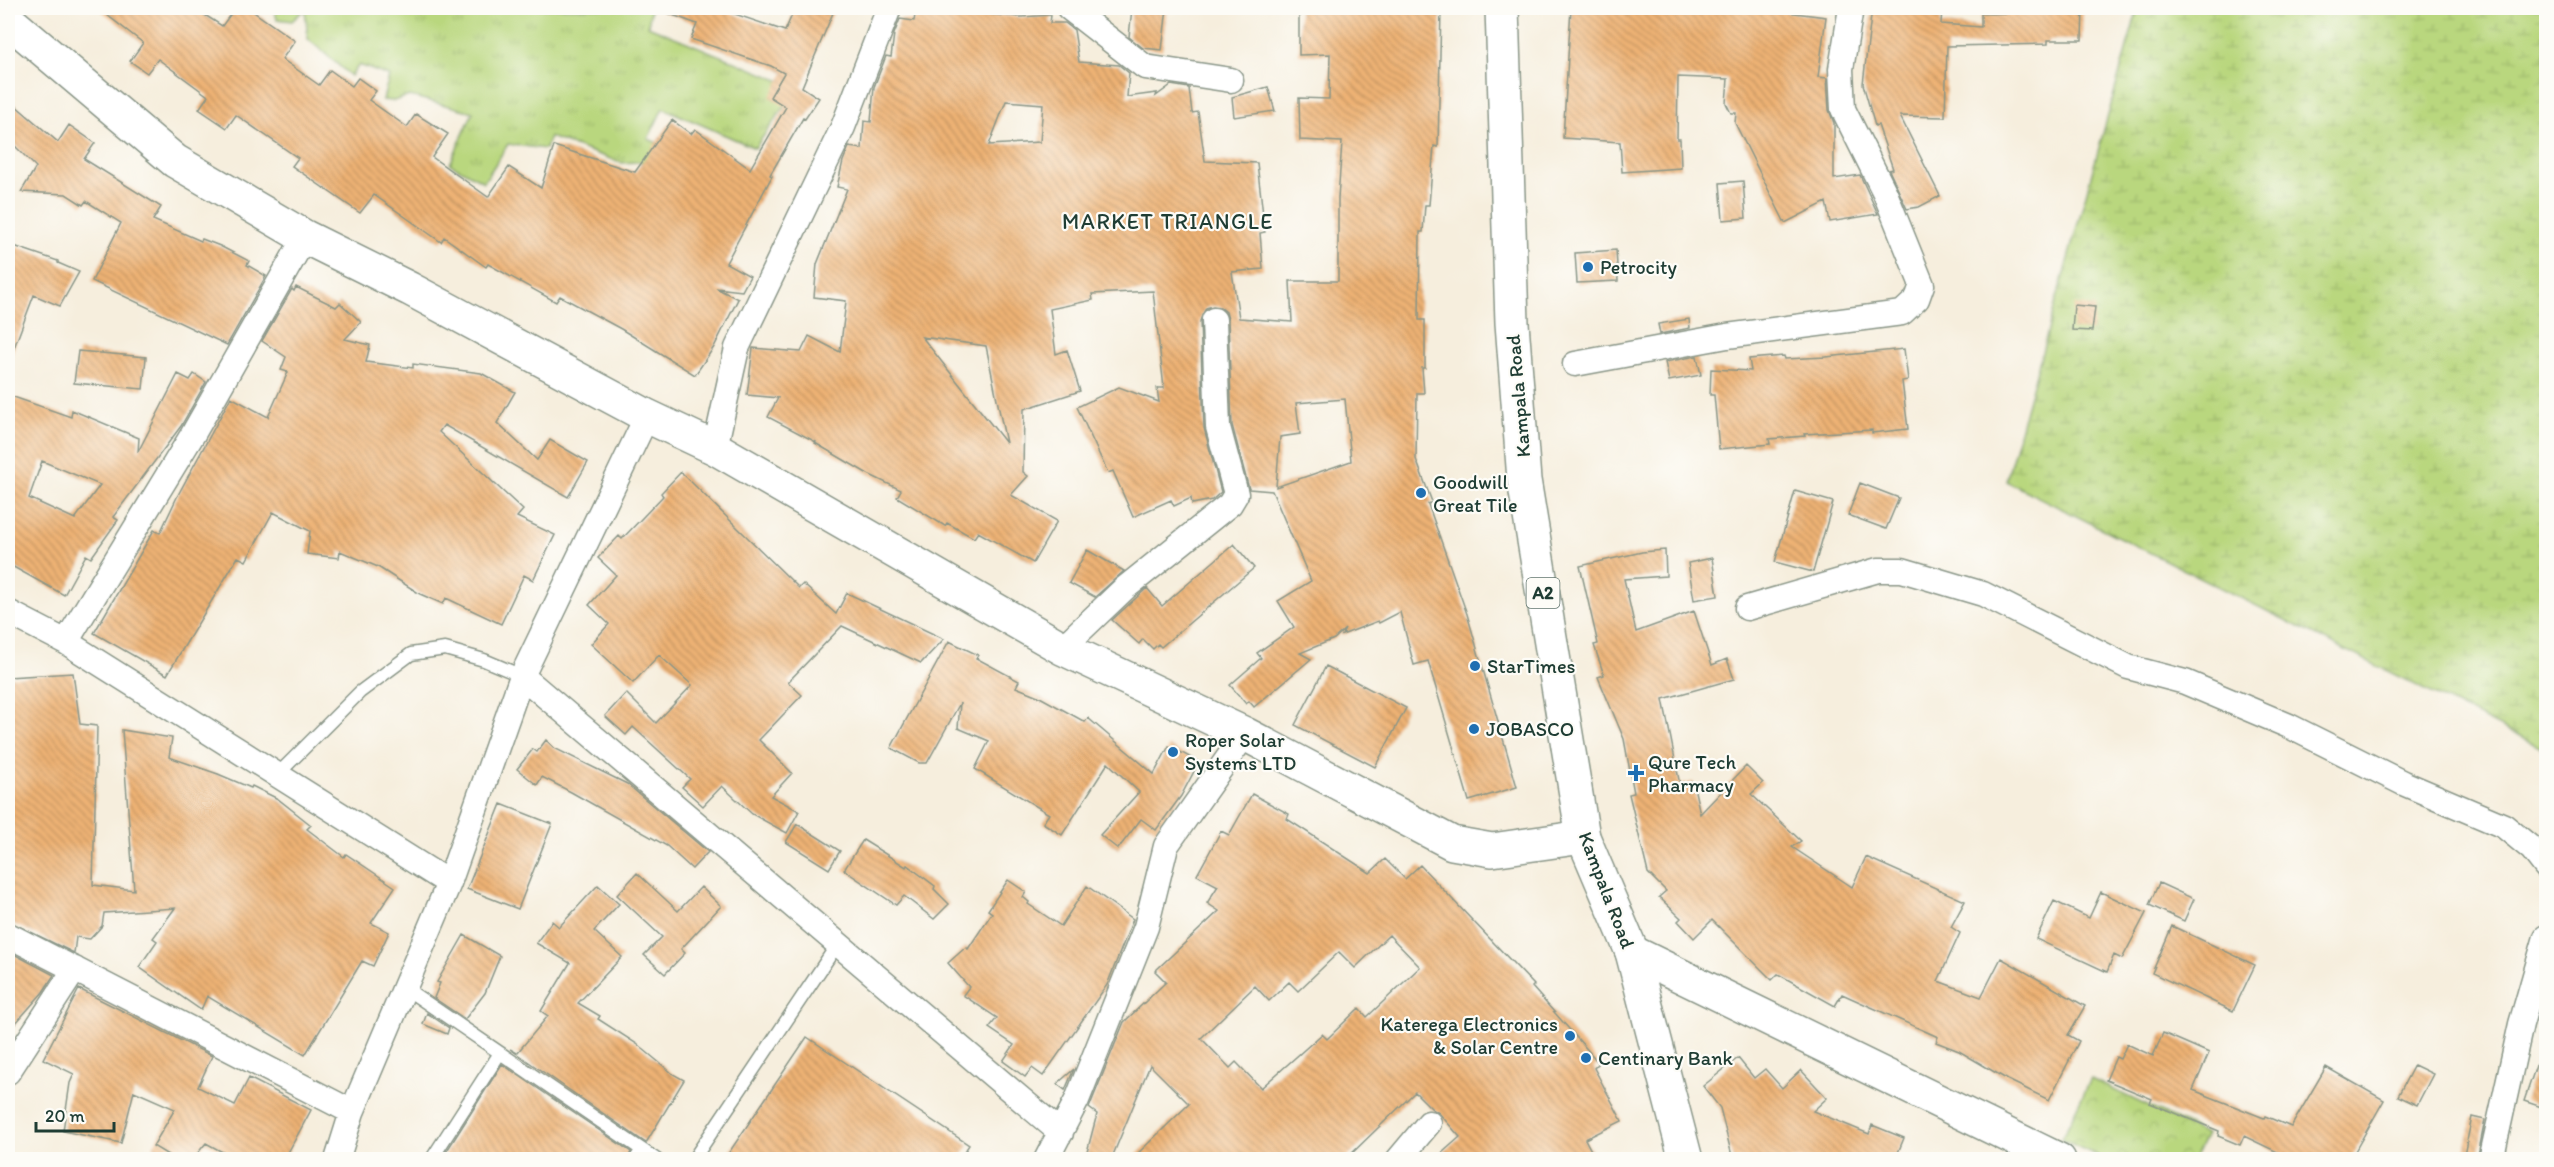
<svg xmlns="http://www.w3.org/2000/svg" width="2554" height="1167" viewBox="0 0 2554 1167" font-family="Itim,sans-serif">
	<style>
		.grass { fill: url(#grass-tufts); stroke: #6c8a59; stroke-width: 1.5 }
		.wetland { fill: url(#wetland-marsh); stroke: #6c8a59; stroke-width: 1.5 }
		.park { fill: url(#park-crowns); stroke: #6c8a59; stroke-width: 1.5 }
		.building { fill: url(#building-back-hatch); fill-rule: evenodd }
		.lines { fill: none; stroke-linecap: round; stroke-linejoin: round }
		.lane-casing { stroke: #8a9688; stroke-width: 15 }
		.street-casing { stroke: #8a9688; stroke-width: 27 }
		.secondary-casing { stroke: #8a9688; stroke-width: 36 }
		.primary-casing { stroke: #8a9688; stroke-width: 36 }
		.lane { stroke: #fff; stroke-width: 12 }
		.street { stroke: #fff; stroke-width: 24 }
		.secondary { stroke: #fff; stroke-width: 33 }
		.primary { stroke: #fff; stroke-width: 33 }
		.poi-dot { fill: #1f6fb2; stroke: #fdfcf7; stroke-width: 2 }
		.labels { text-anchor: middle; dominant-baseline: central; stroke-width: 4.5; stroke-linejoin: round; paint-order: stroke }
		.shield { fill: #fdfcf7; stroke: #62766e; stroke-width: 1.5 }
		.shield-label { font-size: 18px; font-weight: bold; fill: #1f3d34 }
		.poi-label { font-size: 20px; fill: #1f3d34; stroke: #fdfcf7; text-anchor: start }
		.street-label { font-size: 20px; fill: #1f3d34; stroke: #fdfcf7 }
		.quarter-label { font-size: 22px; letter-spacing: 1.5px; fill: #1f3d34; stroke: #fdfcf7 }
	</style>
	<defs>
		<pattern id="grass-tufts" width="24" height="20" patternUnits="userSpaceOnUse" patternTransform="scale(1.5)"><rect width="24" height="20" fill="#b9d77e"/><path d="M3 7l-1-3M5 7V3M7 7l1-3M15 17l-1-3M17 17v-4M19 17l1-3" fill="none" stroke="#9fb96e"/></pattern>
		<pattern id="wetland-marsh" width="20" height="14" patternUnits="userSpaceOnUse" patternTransform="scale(1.5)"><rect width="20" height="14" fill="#b9d77e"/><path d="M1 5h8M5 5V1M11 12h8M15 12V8" fill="none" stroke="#9fb96e"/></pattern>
		<pattern id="park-crowns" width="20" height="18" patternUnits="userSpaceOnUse" patternTransform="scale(1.5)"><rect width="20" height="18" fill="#b9d77e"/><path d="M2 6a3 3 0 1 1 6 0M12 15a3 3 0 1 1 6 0" fill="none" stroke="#9fb96e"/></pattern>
		<pattern id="building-back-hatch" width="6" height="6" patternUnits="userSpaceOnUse" patternTransform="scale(1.5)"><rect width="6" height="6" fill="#eeb274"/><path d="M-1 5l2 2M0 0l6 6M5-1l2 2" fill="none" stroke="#c09260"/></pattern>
	</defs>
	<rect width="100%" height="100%" fill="#fdfcf7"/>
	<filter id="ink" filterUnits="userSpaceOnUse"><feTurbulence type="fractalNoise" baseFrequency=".0167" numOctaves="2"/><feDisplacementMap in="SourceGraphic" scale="12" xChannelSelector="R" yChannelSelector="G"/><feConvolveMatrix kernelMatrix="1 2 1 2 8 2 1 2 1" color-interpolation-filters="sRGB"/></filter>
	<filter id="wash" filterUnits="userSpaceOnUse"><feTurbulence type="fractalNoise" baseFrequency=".008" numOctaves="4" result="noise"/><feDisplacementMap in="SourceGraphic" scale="24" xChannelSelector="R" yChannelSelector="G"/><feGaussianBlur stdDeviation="1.35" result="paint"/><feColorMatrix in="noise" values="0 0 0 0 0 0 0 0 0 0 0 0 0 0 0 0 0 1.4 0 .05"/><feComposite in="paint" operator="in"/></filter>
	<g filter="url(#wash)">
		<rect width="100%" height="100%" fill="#f6eedd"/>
		<path class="grass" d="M274 8H651L648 26 798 88 755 148 663 108 648 139 663 145 650 161 622 163 550 137 545 149 508 144 484 182 450 164 473 112 410 96 393 101 383 100 389 76 359 65 351 76 308 39 305 9 292 21 277 19Z"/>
		<path class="wetland" d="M2138 8H2546V750L2006 481Z"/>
		<path class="park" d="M2091 1079 2206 1134 2194 1159H2104L2061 1139Z"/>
		<g id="blocks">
			<path class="building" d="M98 8H194L222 26 235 8H248L295 41 282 59 319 85 330 70 352 86 358 78 376 91 369 100 407 127 416 114 448 134 432 157 488 197 509 167 541 188 554 146 635 172 672 120 691 134 695 129 750 169 786 107 770 97 784 73 771 66 691 39 697 24 659 10V8H717L785 31 795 8H835L802 87 819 98 805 119 803 118 770 175 772 176 726 263 750 276 742 291 716 288 738 299 714 347 695 375 621 329 560 296 556 302 488 264 486 267 444 237 441 242 374 195 360 213 292 166 298 158 236 115 227 128 199 109 208 96 158 59 147 73 130 61 143 43Z
				M916 8 964 11V8L986 10 985 14 1021 17 1051 15 1050 23H1065L1074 30 1079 62 1119 65 1129 73 1127 97 1157 93 1156 96 1171 85 1189 88 1192 113 1198 112 1205 161 1257 163 1265 232 1260 233 1263 269 1232 272 1239 318 1292 322 1290 281H1338V198L1342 142 1300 140 1299 98 1329 99 1330 54 1299 55V8H1441L1438 147 1434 146 1429 205H1425L1423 232H1420L1419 320H1425V368H1422L1424 393H1417L1416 459 1432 502 1428 504 1467 614 1517 787 1469 801 1428 661 1414 665 1400 612 1379 623 1378 621 1342 635 1345 629 1334 639 1300 653 1311 659 1254 707 1249 701 1246 704 1230 685 1261 658 1257 653 1294 627 1278 601 1311 581 1272 491 1249 489 1232 425 1228 319 1226 312 1220 307 1213 306 1206 308 1200 321 1204 428 1221 492 1212 500 1192 504 1191 498 1174 506 1171 500 1133 517 1113 471 1108 473 1077 407 1119 387 1159 402 1157 388H1164L1153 291 1092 294 1093 300 1050 309 1056 354 1067 350 1080 391 1024 409 1023 472 1028 476 1011 495 1057 521 1033 563 978 532 974 538 947 523 945 526 897 497 901 490 868 474 815 443 816 442 768 417 778 398 747 395 753 348 801 352 809 336 840 352 846 301 814 297 817 264 847 189 837 187 843 161 849 147 862 149 864 121 871 122 874 87 886 56 891 57 894 34 900 19 914 21ZM1006 101 1043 104 1040 142 989 145ZM922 337 986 346 1006 443ZM1345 399 1351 461 1276 487 1280 437 1300 434 1296 403Z
				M1132 8H1167L1162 50 1143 48 1129 37Z
				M1571 8H1756L1826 17 1818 77 1827 78 1829 110 1834 123V179L1860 175 1878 214 1830 222 1826 202 1785 223 1735 123 1736 113H1731L1726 103 1728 79 1678 77 1677 139H1680L1681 168 1622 172 1620 142 1563 138Z
				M1872 8H1942L1941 24 1981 27V14L2050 12V8H2083L2082 40H2048V44L1947 46 1945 117 1900 116 1940 196 1919 207 1907 209 1889 170 1893 169 1878 125 1875 126 1863 84Z
				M1268 87 1275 111 1234 117 1232 97Z
				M8 99 58 142 69 125 95 143 84 159 161 207 153 220 201 241 202 239 220 246 249 261 247 265 266 276 227 345 92 281 121 223 86 201 83 205 66 194 21 192 36 167 8 139Z
				M1743 181 1746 218 1723 220 1720 183Z
				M8 244 58 261V263L79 272 60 306 34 295 9 361H8Z
				M1616 250 1618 281 1577 283 1575 253Z
				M296 287 336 307 340 303 361 322 345 339 370 345 366 362 413 368V364L481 373 515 392 497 423 537 460 550 440 588 462 568 497 444 425 439 432 523 510 517 517 555 535 533 580 524 575 501 624 446 598 443 604 420 594 378 567 340 551 339 558 307 554 310 531 273 512 246 561 238 557 167 675 94 633 154 530 160 533 178 495 231 397 268 417 288 372 281 370 286 357 262 341 292 289 294 291Z
				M2074 305 2095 307 2092 331 2072 330Z
				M1689 319 1690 328 1660 334 1658 324Z
				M1904 349 1908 380 1902 381 1908 429 1872 433V430L1804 434 1805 436 1769 439 1770 444 1719 449 1714 395H1710L1711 369 1751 371 1749 359 1784 356 1785 359 1826 357Z
				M78 351 146 357 143 389 74 383Z
				M1697 356 1701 375 1669 381 1665 362Z
				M178 374 190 380 194 374 206 382 181 426 113 517 118 520 91 558 86 555 64 595 8 564V395L71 417 72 410 139 438 138 452ZM42 461 100 485 75 519 29 498Z
				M681 472 799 588 803 584 836 614 847 593 944 639 921 663 842 626 788 682 802 695 759 740 792 773 771 796 799 811 787 833 752 814 722 786 703 806 682 787 690 779 633 727 626 735 605 716 626 693 656 723 692 685 659 655 633 683 591 644 609 624 589 605 616 575 598 558 619 536 622 539 663 496 661 493Z
				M1860 483 1899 498 1886 529 1848 515Z
				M1795 491 1833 502 1813 572 1775 562Z
				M1234 544 1254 568 1161 647 1158 644 1153 649 1143 639 1139 644 1112 620 1147 588 1162 606Z
				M1087 550 1124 571 1095 597 1069 583Z
				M1665 550 1666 576 1624 579 1636 632 1694 611 1712 665 1727 659 1734 679 1663 699 1680 785 1693 782 1700 814 1746 766 1763 783 1751 794 1801 841 1792 847 1852 887 1866 857 1965 901 1951 927 1960 933 1938 981 1981 997 2001 958 2085 1006 2068 1035 2079 1041 2049 1100 2008 1080 1959 1051 1936 1042 1938 1037 1842 994 1835 1006 1778 974 1772 980 1712 920 1694 938 1678 921 1681 918 1659 897 1666 891 1648 873 1629 794 1634 793 1624 739 1598 677 1604 675 1594 645 1598 644 1580 566 1642 552Z
				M1712 558 1718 596 1694 600 1688 563Z
				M949 641 978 655 976 658 1019 681 1016 687 1038 696 1085 722 1088 718 1154 774 1169 746 1199 762 1181 796 1156 830 1141 819 1118 849 1100 835 1139 792 1108 763 1062 835 1043 823 1049 814 975 769 989 741 958 728 960 703 927 763H919L891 748Z
				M1326 666 1406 708 1375 767 1295 725Z
				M73 673 80 724 97 726 93 885 134 890 122 730 172 738 169 757 218 774 251 788 252 786 278 799 311 825 307 829 344 857 346 854 395 887 371 923 389 932 373 966 362 961 305 1055 207 996 201 1010 139 967 157 941 153 938 175 908 104 913 102 926 90 939 76 937 74 953 8 921V677Z
				M546 740 554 748 627 784 708 852 692 869 667 846 571 792 542 777 537 785 517 769 533 749 537 752Z
				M1252 794 1289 814 1287 819 1370 873 1385 859 1405 879 1420 865 1471 919 1534 985 1532 987 1599 1063 1594 1068 1622 1121 1585 1139 1596 1160H1434L1460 1137 1439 1113 1432 1109 1415 1092 1345 1160H1131L1189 1104 1150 1065 1111 1160 1086 1156 1097 1114 1089 1108 1124 1022 1166 982 1155 971 1219 911 1207 903 1218 886 1197 875 1221 831 1229 835ZM1389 935 1420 967 1367 1017 1359 1008 1327 1039 1322 1034 1261 1088 1236 1062 1230 1068 1201 1038 1255 986 1269 1001 1289 982 1298 991 1339 952 1355 968Z
				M501 804 552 824 518 909 467 889Z
				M797 824 840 851 829 869 786 842Z
				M863 840 906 867 907 865 935 886 934 889 949 904 934 919 904 896 896 905 844 870Z
				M637 873 678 911 701 887 721 906 681 949 685 953 665 974 644 955 662 937 617 895Z
				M1008 880 1026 892 1023 897 1029 902 1028 904 1061 926 1087 886 1133 919 1107 985 1043 1076 1032 1068 1025 1077 1003 1061 1014 1045 989 1028 997 1018 963 995 969 987 948 963 966 947 968 949 992 913 988 910Z
				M2159 883 2194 899 2184 921 2149 905Z
				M598 885 619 904 594 931 622 957 578 1003 600 1016 598 1019 637 1044 673 1074 684 1080 646 1143 510 1049 517 1053 548 1016 541 1011 570 963 536 943 552 921 559 927Z
				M2101 892 2146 913 2122 959 2114 955 2107 972 2036 939 2054 901 2089 918Z
				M2172 926 2255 965 2233 1011 2152 973Z
				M464 935 500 956 485 993 465 1019 434 998 440 983 437 982Z
				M8 951 54 975 43 992 8 1032Z
				M79 989 212 1056 198 1087 235 1105 249 1078 311 1110 284 1160H237L206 1143 192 1160H176L153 1146 175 1109 134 1091 121 1143 63 1131 70 1083 74 1074 43 1059Z
				M427 1013 449 1028 447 1034 423 1024Z
				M2163 1033 2209 1053 2193 1090 2264 1118 2265 1116 2291 1127 2326 1067 2384 1100 2350 1160H2294L2244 1136 2240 1145 2218 1136 2219 1131 2150 1103 2152 1099 2106 1080 2116 1057 2120 1059 2127 1044 2153 1056Z
				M807 1037 969 1145 959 1160H724Z
				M2543 1045 2547 1046V1109L2524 1101Z
				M1738 1058 1754 1078 1765 1069 1782 1088 1801 1070 1827 1098 1813 1111 1869 1134 1872 1125 1904 1138 1895 1160H1733L1720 1108 1703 1086Z
				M502 1064 631 1152 627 1160H441Z
				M2414 1065 2433 1074 2417 1105 2398 1096Z
				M1074 1069 1065 1090 1057 1084Z
				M2472 1117 2485 1120 2477 1160H2463Z"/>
		</g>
	</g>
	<g filter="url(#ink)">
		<use href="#blocks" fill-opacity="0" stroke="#8a9688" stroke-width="1.5"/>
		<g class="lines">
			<g class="lane-casing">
				<path id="lane" d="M277 775 360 692 411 654 445 649 484 660 522 676
					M405 988 657 1160
					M431 1160 500 1053
					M635 1160 642 1150
					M693 1160 837 945"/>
			</g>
			<g class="street-casing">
				<path id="street" d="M1069 8 1145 67 1231 80
					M1575 364 1727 336 1902 313 1917 299 1922 285 1885 193 1843 109 1841 69 1851 8
					M715 448 737 348 843 127 889 8
					M1747 608 1878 570H1902L1983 594 2128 667 2185 682 2289 726 2403 783 2504 826 2532 849 2546 867
					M8 612 66 642 449 883
					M66 642 193 434 305 237
					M1062 648 1125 588 1230 504 1236 494 1218 427 1214 320
					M522 676 1061 1133
					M8 935 352 1112
					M8 1072 75 969
					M337 1160 352 1112 449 883 522 676 647 416
					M1046 1160 1077 1100 1146 927 1166 846 1245 734
					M1398 1160 1429 1123
					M2491 1160 2521 1024 2546 937"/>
			</g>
			<g class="secondary-casing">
				<path id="secondary" d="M8 20 175 161 305 237 410 289 647 416 715 448 1062 648 1245 734 1452 843 1492 850 1583 837
					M1632 952 2059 1160"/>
			</g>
			<g class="primary-casing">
				<path id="primary" d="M1502 8 1512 323 1524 480 1583 837 1632 952 1686 1160"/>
			</g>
			<use href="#lane" class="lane"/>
			<use href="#street" class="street"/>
			<use href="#secondary" class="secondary"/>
			<use href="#primary" class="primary"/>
		</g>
	</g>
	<g class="poi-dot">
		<circle cx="1588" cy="267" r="6"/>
		<circle cx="1421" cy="493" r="6"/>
		<circle cx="1475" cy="666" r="6"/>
		<circle cx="1474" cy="729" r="6"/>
		<circle cx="1173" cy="752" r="6"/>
		<path d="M1633 764h6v6h6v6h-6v6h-6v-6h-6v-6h6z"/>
		<circle cx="1570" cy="1036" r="6"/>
		<circle cx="1586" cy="1058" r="6"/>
	</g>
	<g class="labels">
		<rect class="shield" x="1526.5" y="578" width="33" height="30" rx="4.5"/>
		<g class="shield-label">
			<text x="1543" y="593">A2</text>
		</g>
		<g class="poi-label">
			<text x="1600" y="267">Petrocity</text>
			<text x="1433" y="482">Goodwill<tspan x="1433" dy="23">Great Tile</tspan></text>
			<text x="1487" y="666">StarTimes</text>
			<text x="1486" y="729">JOBASCO</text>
			<text x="1185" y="740">Roper Solar<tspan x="1185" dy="23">Systems LTD</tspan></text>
			<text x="1648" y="762">Qure Tech<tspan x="1648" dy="23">Pharmacy</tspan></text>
			<text x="1558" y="1024" text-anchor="end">Katerega Electronics<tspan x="1558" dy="23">&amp; Solar Centre</tspan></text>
			<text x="1598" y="1058">Centinary Bank</text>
		</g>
		<g class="street-label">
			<text transform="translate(1518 396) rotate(-95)">Kampala Road</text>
			<text transform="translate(1607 890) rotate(69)">Kampala Road</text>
		</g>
		<g class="quarter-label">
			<text x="1168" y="221">MARKET TRIANGLE</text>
		</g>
	</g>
	<rect width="2554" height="1167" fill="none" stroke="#fdfcf7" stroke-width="30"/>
	<path d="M36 1122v9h78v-9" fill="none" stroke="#1f3d34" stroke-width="3"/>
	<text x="45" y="1122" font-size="18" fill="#1f3d34" stroke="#fdfcf7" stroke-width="4.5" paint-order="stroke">20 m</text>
</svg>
